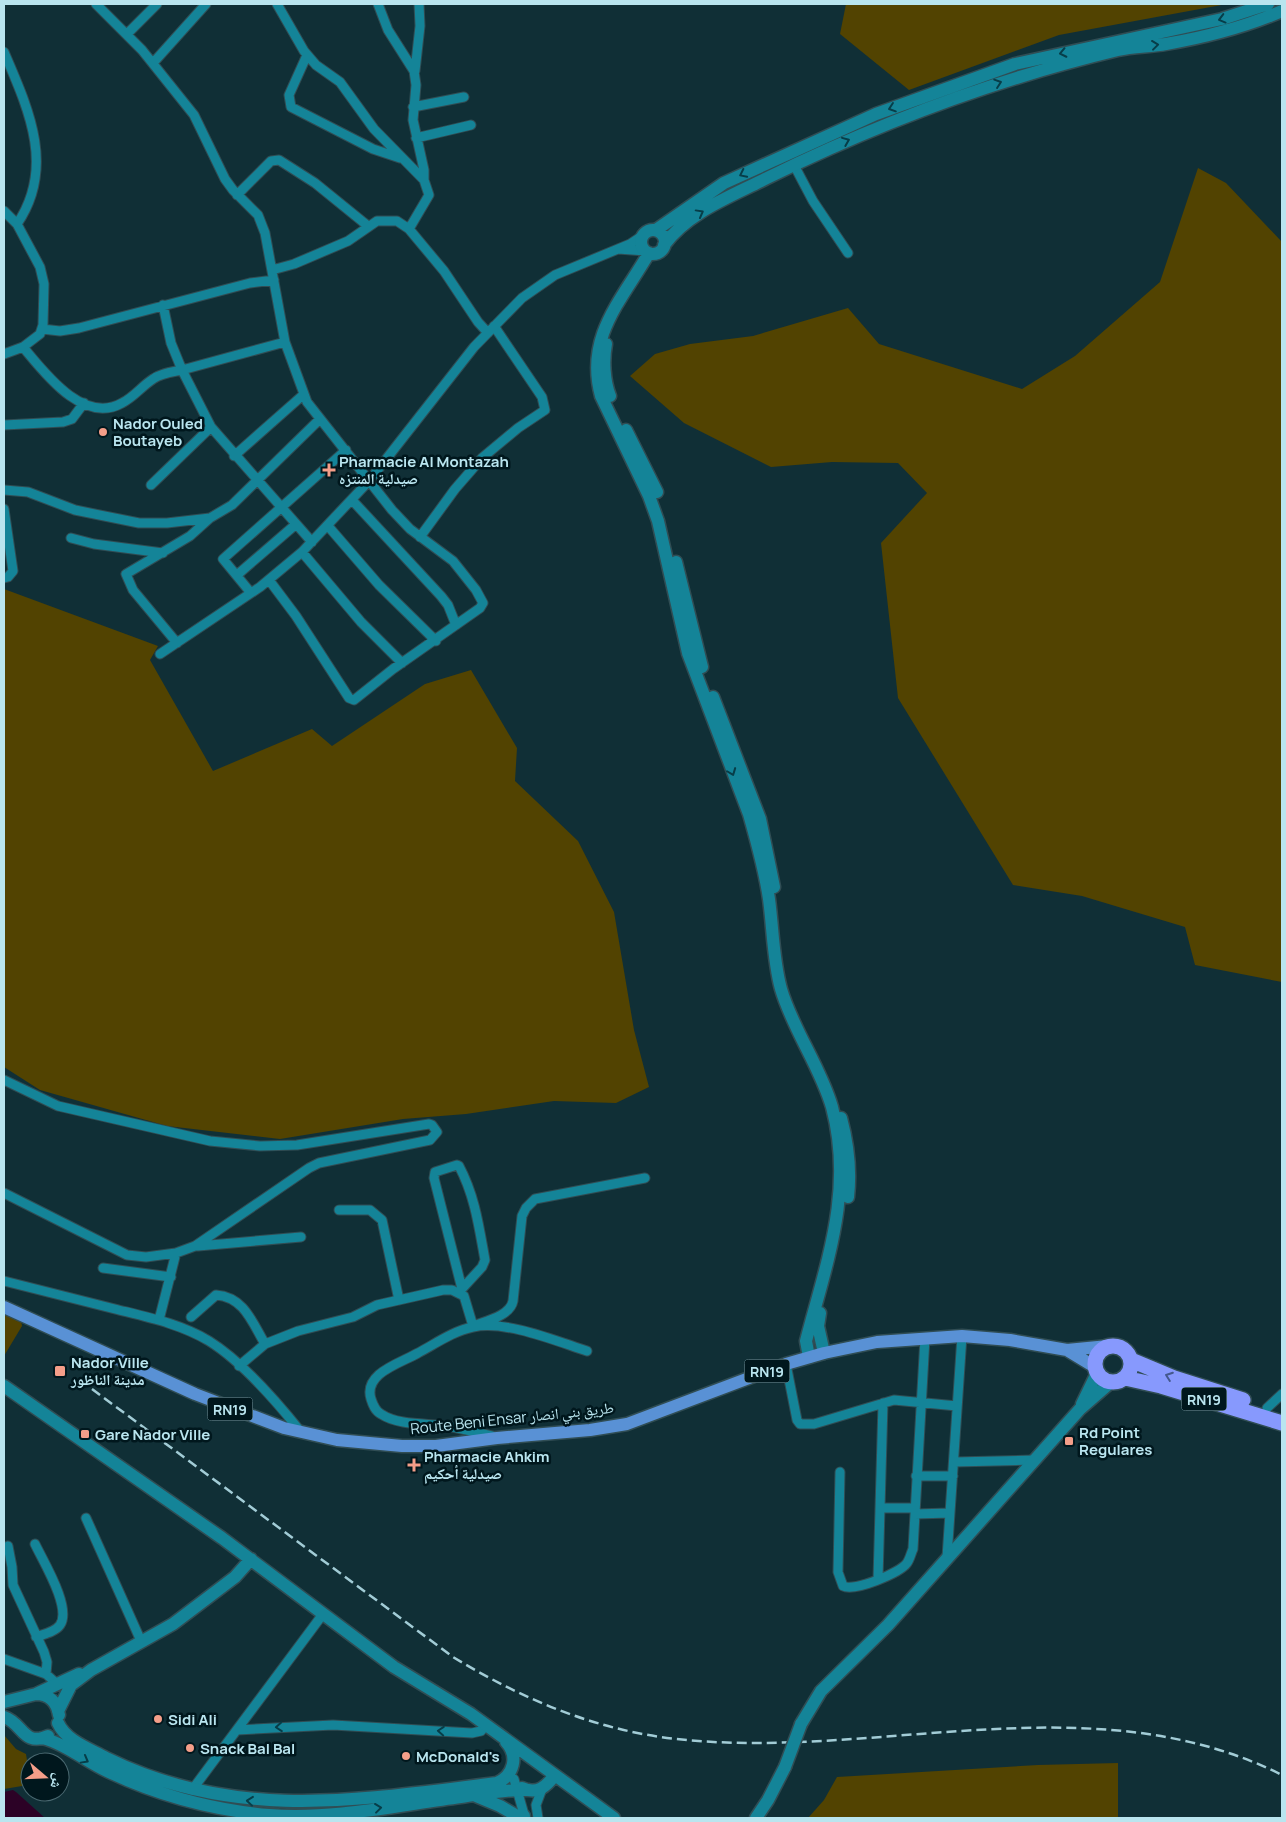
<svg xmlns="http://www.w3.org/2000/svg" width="1286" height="1822" viewBox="0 0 1286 1822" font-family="Manrope,'Noto Naskh Arabic',sans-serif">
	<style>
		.green { fill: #524301 }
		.water { fill: #2c0226 }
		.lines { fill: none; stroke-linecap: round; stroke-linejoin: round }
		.street-casing { stroke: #304d54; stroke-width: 11 }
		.secondary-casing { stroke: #304d54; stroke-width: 15 }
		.primary-casing { stroke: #304d54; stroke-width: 15 }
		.highway-casing { stroke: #304d54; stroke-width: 18 }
		.street { stroke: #148498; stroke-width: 9 }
		.secondary { stroke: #148498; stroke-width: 12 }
		.primary { stroke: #5991d5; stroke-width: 12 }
		.highway { stroke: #8799fd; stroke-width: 15 }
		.rail { stroke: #a2ccd6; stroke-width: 2.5; stroke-dasharray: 10 5; stroke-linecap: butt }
		.secondary-bridge-casing { stroke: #304d54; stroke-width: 15; stroke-linecap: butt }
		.secondary-bridge { stroke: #148498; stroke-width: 12 }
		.oneway { stroke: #073d48 }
		.oneway2 { stroke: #44588d }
		.poi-dot { fill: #f49e89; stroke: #00171d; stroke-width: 2 }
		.labels { text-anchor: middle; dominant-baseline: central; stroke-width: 5; stroke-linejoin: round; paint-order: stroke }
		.shield { fill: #00171d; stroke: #82a7b0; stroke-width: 1 }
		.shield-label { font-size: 14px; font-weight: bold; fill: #b9e5ef }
		.poi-label { font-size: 15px; font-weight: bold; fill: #b9e5ef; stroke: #00171d; text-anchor: start }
		.street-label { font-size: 15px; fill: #b9e5ef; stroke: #00171d }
	</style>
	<rect width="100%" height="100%" fill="#102f36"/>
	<path class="green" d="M846 4H1227L1059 35 909 90 840 34Z
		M1198 168 1226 183 1282 242V982L1195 965 1185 927 1082 896 1013 885 898 698 881 543 927 493 898 463 832 462 771 467 684 423 630 376 655 354 690 344 753 336 848 308 879 344 1022 389 1075 356 1160 282Z
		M4 589 158 646 150 660 213 771 312 729 332 746 425 684 471 670 517 748 515 781 578 841 614 912 634 1030 649 1087 616 1103 554 1101 466 1114 403 1119 280 1139 167 1126 40 1090 4 1067Z
		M4 1312 21 1320 22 1326 4 1356Z
		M4 1735 16 1749 26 1754 29 1773 22 1786 4 1789Z
		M1118 1763V1818H808L824 1800 837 1777 1038 1765Z"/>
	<path class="water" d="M13 1790 16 1792 45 1818H4V1792Z"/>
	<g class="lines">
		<g class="street-casing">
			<path id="street" d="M96 4 142 50 194 115 225 179 233 190 258 215 265 233 285 342 307 402 392 510 410 529 453 561 476 590 483 603 480 608 393 669 354 700 349 698 296 616 269 580
				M277 4 304 51 316 65 340 82 374 129 424 180 429 195 409 229
				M378 4 388 30 414 71 416 85 413 120 424 170V180
				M127 34 157 4
				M4 52C28 108 56 167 17 224
				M307 55 289 95 291 107 373 149 400 158
				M153 63 206 4
				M415 71 420 26 419 4
				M413 107 464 97
				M416 138 471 125
				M794 165 813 201 848 253
				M237 195 271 161 279 160 315 183 368 226
				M4 211 17 224 40 267 44 284 43 325 40 334 23 347 4 354
				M618 249 646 251
				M272 270 294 264 348 241 377 221H397L409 229 444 271 478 322 488 333
				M163 305 171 343 182 370 285 342
				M42 329 60 331 79 328 250 283 274 280
				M23 347C44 372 83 425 122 403 134 397 142 386 153 379 161 373 172 372 182 370L211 427 312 542
				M4 425 63 422 72 419 84 403
				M234 456 303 395
				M151 485 211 427
				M4 490 28 492 75 510 139 523H167L210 518 232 505 320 419
				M352 500 441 596 448 605 456 625
				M4 509 13 571 8 577 4 578
				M328 526 379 585 436 641
				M420 537 455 489 482 458 518 428 545 410 542 397 494 326
				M71 538 94 544 163 553
				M302 552 361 622 402 663
				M237 575 295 525
				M251 593 223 559 346 450
				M177 643 133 590 126 574 190 536 210 518
				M160 654 260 587 302 552 369 481 474 347 522 298 555 275 630 244 642 236
				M4 1080 58 1106 210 1141 260 1146 297 1145 429 1124 432 1125 437 1132 430 1140 319 1163 309 1168 195 1246 176 1253 146 1257 127 1255 4 1193
				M339 1210H370L382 1220 399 1300
				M198 1246 301 1237
				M103 1268 171 1277
				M4 1281C41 1290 78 1300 115 1309 147 1317 181 1324 209 1341 243 1362 277 1402 301 1432
				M459 1292 482 1267 485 1260C479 1227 475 1196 459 1166L457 1165 435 1172 434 1178 462 1289
				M191 1317 216 1295C244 1297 252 1322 265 1344
				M159 1320 176 1253
				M786 1364 797 1420 800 1424H814L894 1400 957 1406
				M239 1366 265 1344 298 1331 353 1317 377 1305 443 1290H452L464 1296 473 1326C486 1321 510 1316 513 1301L522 1216 526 1208 535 1199 645 1178
				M1267 1408 1282 1394
				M492 1436C478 1433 463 1429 448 1426 427 1423 399 1426 381 1414 375 1411 373 1405 371 1399 363 1373 401 1363 418 1353 435 1344 453 1331 473 1327 506 1320 556 1341 587 1351
				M954 1462 1033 1460
				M840 1472 838 1572 843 1586C854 1592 900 1573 907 1563 910 1559 911 1553 913 1549L925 1338
				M916 1476H953
				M880 1508H915
				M915 1514 950 1513
				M86 1518 141 1641
				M35 1544C43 1561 72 1608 60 1625 55 1632 44 1634 36 1637
				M8 1546 12 1567 13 1585 44 1652 47 1662 46 1674
				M947 1557 962 1336
				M878 1579 883 1403
				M4 1659 46 1674 56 1683
				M237 1730 333 1725 472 1733 481 1731 486 1725
				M514 1779 525 1818
				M192 1790 323 1614
				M538 1818 536 1805 542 1789"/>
		</g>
		<g class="secondary-casing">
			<path id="secondary" d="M641 242a12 12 0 1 1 24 0a12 12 0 1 1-24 0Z
				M656 230 724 183 876 114 1015 64 1222 19 1268 4
				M664 245C688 212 732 196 767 178 879 123 997 79 1118 50 1133 46 1150 47 1166 44 1206 37 1245 27 1282 11
				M649 253C621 301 585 337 601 396L649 496 658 521 688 653 749 814C757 842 765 871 769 899 773 929 773 960 781 989 793 1030 820 1066 832 1107 854 1190 827 1261 806 1341L809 1357
				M606 344C603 360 604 381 610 396
				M626 430 657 492
				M676 562 702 667
				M713 697 760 819 774 887
				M841 1118C848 1144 851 1170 848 1197
				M820 1313 818 1326 824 1353
				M4 1386 222 1538 394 1667 471 1714 614 1818
				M1082 1404 1097 1373
				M36 1694C49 1694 57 1702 59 1715
				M4 1702 36 1694 79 1674
				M58 1711 71 1685 91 1670 173 1624 235 1577 251 1559
				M4 1717C23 1723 23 1747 48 1736
				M58 1723C66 1741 90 1749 106 1758 236 1822 360 1800 497 1783 514 1775 519 1756 506 1742
				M801 1724 821 1691 888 1625 1080 1409 1111 1382
				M42 1738C66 1744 87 1762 109 1772 160 1796 213 1810 269 1815 333 1820 399 1805 461 1797 484 1794 506 1789 529 1790
				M522 1788C537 1795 546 1787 555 1775
				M476 1796 500 1806 517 1816H524
				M756 1818 768 1800 785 1767"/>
		</g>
		<g class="primary-casing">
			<path id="primary" d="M4 1307 195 1394 284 1428 337 1440 402 1446H436L497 1438 590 1430 627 1424 786 1364 824 1353 877 1342 962 1336 1010 1340 1067 1350 1108 1346
				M1067 1350 1095 1367"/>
		</g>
		<g class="highway-casing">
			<path id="highway" d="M1095 1364a18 18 0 1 1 36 0a18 18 0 1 1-36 0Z
				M1131 1360 1174 1378 1243 1400
				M1125 1378 1161 1386 1282 1423"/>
		</g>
		<use href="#street" class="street"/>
		<use href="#secondary" class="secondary"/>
		<use href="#primary" class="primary"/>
		<use href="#highway" class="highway"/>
		<path class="rail" d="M92 1389 453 1657C522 1699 595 1730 676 1739 877 1761 1092 1680 1282 1775"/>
		<g class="secondary-bridge-casing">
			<path id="secondary-bridge" d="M785 1767 801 1724"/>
		</g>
		<use href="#secondary-bridge" class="secondary-bridge"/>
	</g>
	<defs><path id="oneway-chevron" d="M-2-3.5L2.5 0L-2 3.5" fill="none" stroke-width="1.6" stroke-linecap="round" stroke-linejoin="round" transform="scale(1.25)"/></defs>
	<g class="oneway">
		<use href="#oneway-chevron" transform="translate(1222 19) rotate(165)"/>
		<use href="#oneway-chevron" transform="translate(1155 45) rotate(-7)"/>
		<use href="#oneway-chevron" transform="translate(1063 53) rotate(168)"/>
		<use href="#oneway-chevron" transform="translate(998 83) rotate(-19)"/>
		<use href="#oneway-chevron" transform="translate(892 108) rotate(161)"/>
		<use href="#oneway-chevron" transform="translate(846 141) rotate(-22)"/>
		<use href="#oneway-chevron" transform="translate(743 174) rotate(154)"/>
		<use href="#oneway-chevron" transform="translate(700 213) rotate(-29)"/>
		<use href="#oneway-chevron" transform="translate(732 772) rotate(69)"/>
		<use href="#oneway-chevron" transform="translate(279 1727) rotate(176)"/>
		<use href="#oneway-chevron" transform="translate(441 1731) rotate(-176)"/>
		<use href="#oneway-chevron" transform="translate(85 1760) rotate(29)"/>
		<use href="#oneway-chevron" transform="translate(250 1801) rotate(-174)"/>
		<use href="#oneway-chevron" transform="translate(378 1808) rotate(-7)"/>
	</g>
	<use class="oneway2" href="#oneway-chevron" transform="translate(1169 1376) rotate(-160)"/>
	<g class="poi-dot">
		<circle cx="103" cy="432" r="5"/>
		<path d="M326.5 462.5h5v5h5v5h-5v5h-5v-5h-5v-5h5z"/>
		<rect x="54" y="1365" width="12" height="12" rx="2.5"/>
		<rect x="80" y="1429" width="10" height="10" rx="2.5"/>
		<rect x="1064" y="1436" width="10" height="10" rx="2.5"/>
		<path d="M411.5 1457.5h5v5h5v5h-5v5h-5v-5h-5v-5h5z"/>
		<circle cx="158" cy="1719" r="5"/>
		<circle cx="190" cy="1748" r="5"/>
		<circle cx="406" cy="1756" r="5"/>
	</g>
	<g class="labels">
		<g class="shield">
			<rect x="744.5" y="1359.5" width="45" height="23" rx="4"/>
			<rect x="1181.5" y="1387.5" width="45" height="23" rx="4"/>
			<rect x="207.5" y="1397.5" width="45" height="23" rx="4"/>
		</g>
		<g class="shield-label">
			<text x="767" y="1371">RN19</text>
			<text x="1204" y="1399">RN19</text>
			<text x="230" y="1409">RN19</text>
		</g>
		<g class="poi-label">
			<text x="113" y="423">Nador Ouled<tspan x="113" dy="17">Boutayeb</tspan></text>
			<text x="339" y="461">Pharmacie Al Montazah<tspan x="339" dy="17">صيدلية المنتزه</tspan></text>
			<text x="71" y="1362">Nador Ville<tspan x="71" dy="17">مدينة الناظور</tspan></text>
			<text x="1079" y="1432">Rd Point<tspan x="1079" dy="17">Regulares</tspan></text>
			<text x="95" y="1434">Gare Nador Ville</text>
			<text x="424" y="1456">Pharmacie Ahkim<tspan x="424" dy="17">صيدلية أحكيم</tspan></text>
			<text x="168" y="1719">Sidi Ali</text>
			<text x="200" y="1748">Snack Bal Bal</text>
			<text x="416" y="1756">McDonald's</text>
		</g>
		<g class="street-label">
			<text transform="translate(512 1418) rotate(-6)">Route Beni Ensar طريق بني انصار</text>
		</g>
	</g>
	<rect width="1286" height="1822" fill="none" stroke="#b9e5ef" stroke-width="10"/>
	<g transform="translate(45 1777) rotate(109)"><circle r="24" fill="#00171d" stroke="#4a6971"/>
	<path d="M0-4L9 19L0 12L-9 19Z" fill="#f49e89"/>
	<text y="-8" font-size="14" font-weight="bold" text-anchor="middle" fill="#b9e5ef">ش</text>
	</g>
</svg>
